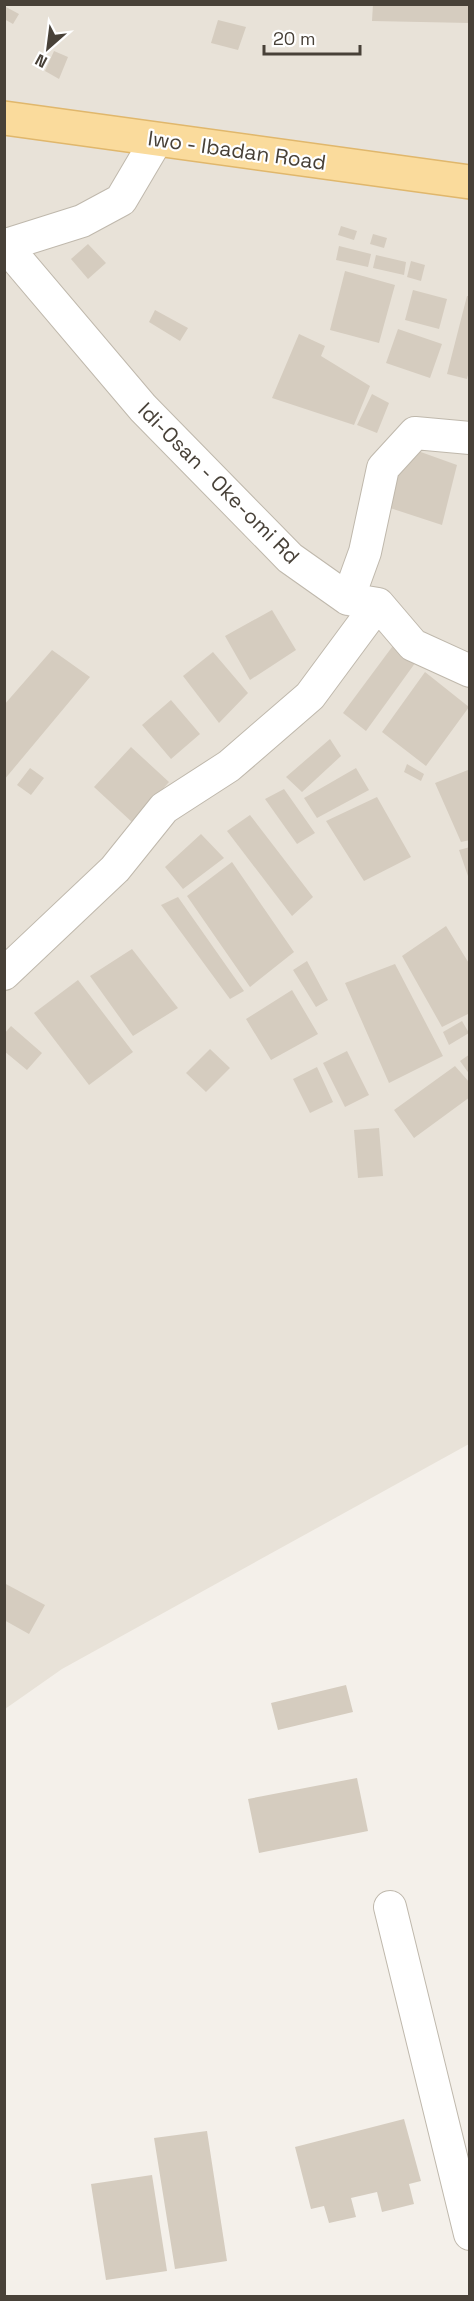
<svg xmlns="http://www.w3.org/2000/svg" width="474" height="2301" viewBox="0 0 474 2301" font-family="'Space Grotesk',sans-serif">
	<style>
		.residential { fill: #e8e2d8 }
		.building { fill: #d5ccbf }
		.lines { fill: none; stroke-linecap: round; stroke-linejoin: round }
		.minor-casing { stroke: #bfb8ac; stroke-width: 34 }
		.primary-casing { stroke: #e0b76c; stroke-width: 36 }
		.minor { stroke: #fff; stroke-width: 32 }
		.primary { stroke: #fadb9c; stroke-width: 33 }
		.labels { text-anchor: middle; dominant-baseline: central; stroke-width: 4.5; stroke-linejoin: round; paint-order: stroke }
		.street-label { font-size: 21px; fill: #484138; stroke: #fff }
	</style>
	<rect width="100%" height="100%" fill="#f4f0ea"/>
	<path class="residential" d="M5 5H469V1444L62 1669 5 1709Z"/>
	<path class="building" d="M373 4H470V23L372 21Z
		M6 7 19 14 13 24 4 19Z
		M218 20 246 27 238 50 211 43Z
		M54 51 68 57 59 79 45 71Z
		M341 226 357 231 354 240 338 235Z
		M373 234 387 238 384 248 370 244Z
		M88 244 106 263 88 279 71 259Z
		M339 246 371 254 368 267 336 260Z
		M376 255 406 262 404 275 373 268Z
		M411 261 425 265 421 281 407 277Z
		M345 271 395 285 379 343 330 330Z
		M413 290 447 299 439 329 405 320Z
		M467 296H470V367L467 379 447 374Z
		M155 310 188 328 180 341 149 322Z
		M398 329 442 344 430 378 386 363Z
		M299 334 325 346 321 356 370 386 354 425 272 398Z
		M372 394 389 403 377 433 357 425Z
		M404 446 457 465 442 525 384 506Z
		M272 610 296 650 250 680 225 636Z
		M395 643 418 659 366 731 343 713Z
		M52 650 90 677 4 780V705Z
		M213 652 248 693 219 723 183 676Z
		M425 672 469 707 426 766 382 732Z
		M171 700 200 734 171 759 142 725Z
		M330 739 341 756 302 792 286 777Z
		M131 747 169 782 133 823 94 787Z
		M407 764 424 774 421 781 404 772Z
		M30 768 44 778 31 795 17 785Z
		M356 768 369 790 317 818 304 798Z
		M468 770 470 840 461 842 435 783Z
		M284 789 315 833 297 844 265 799Z
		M377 797 411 857 364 881 326 821Z
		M250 815 313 897 292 916 227 831Z
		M201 834 224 858 183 889 165 867Z
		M470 847V879H469L459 850Z
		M232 862 294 952 250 987 187 896Z
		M178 897 244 991 230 999 161 905Z
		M446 926 470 965V1013L442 1027 402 956Z
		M132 949 178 1008 133 1036 90 976Z
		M307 961 328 1000 316 1007 293 970Z
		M395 964 443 1056 389 1083 345 983Z
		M78 980 133 1052 89 1085 34 1013Z
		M292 990 318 1034 271 1060 246 1019Z
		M462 1021 469 1033 449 1045 443 1032Z
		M11 1026 42 1053 27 1070 4 1051V1034Z
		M210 1049 230 1068 206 1092 186 1073Z
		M347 1051 369 1095 345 1107 323 1063Z
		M470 1054V1075L460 1061Z
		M455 1066 470 1083V1097L414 1138 394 1110Z
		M317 1067 333 1102 310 1113 293 1079Z
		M379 1128 383 1176 358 1178 354 1130Z
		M4 1583 45 1605 29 1634 4 1620Z
		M346 1685 353 1712 278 1730 271 1703Z
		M357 1778 368 1831 259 1853 248 1799Z
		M404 2119 421 2181 409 2184 414 2204 382 2212 377 2192 351 2198 356 2217 329 2223 324 2206 311 2209 295 2147Z
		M207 2131 227 2261 175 2269 154 2138Z
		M152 2175 167 2271 106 2280 91 2184Z"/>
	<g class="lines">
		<g class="minor-casing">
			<path id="minor" d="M4 244 143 408 290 558 348 599 378 604 413 645 470 671
				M6 245 82 221 121 200 157 139
				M348 599 365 552 383 468 415 433 470 438
				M4 974 115 869 164 808 229 766 310 696 378 604
				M390 1907 470 2234"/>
		</g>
		<g class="primary-casing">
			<path id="primary" d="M4 118 470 182"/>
		</g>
		<use href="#minor" class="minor"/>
		<use href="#primary" class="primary"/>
	</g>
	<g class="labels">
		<g class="street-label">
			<text transform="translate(237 150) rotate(8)">Iwo - Ibadan Road</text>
			<text transform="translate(219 483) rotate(45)">Idi-Osan - Oke-omi Rd</text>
		</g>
	</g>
	<rect width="474" height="2301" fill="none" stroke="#484138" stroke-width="12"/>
	<g transform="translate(48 48) rotate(208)" stroke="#ffffff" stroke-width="4.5" paint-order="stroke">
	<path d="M0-4.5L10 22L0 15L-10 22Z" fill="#484138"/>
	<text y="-9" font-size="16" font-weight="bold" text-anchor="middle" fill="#484138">N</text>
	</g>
	<path d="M264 45v9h96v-9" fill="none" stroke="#484138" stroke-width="3"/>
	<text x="273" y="45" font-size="18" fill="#484138" stroke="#ffffff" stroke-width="4.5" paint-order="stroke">20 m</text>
</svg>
